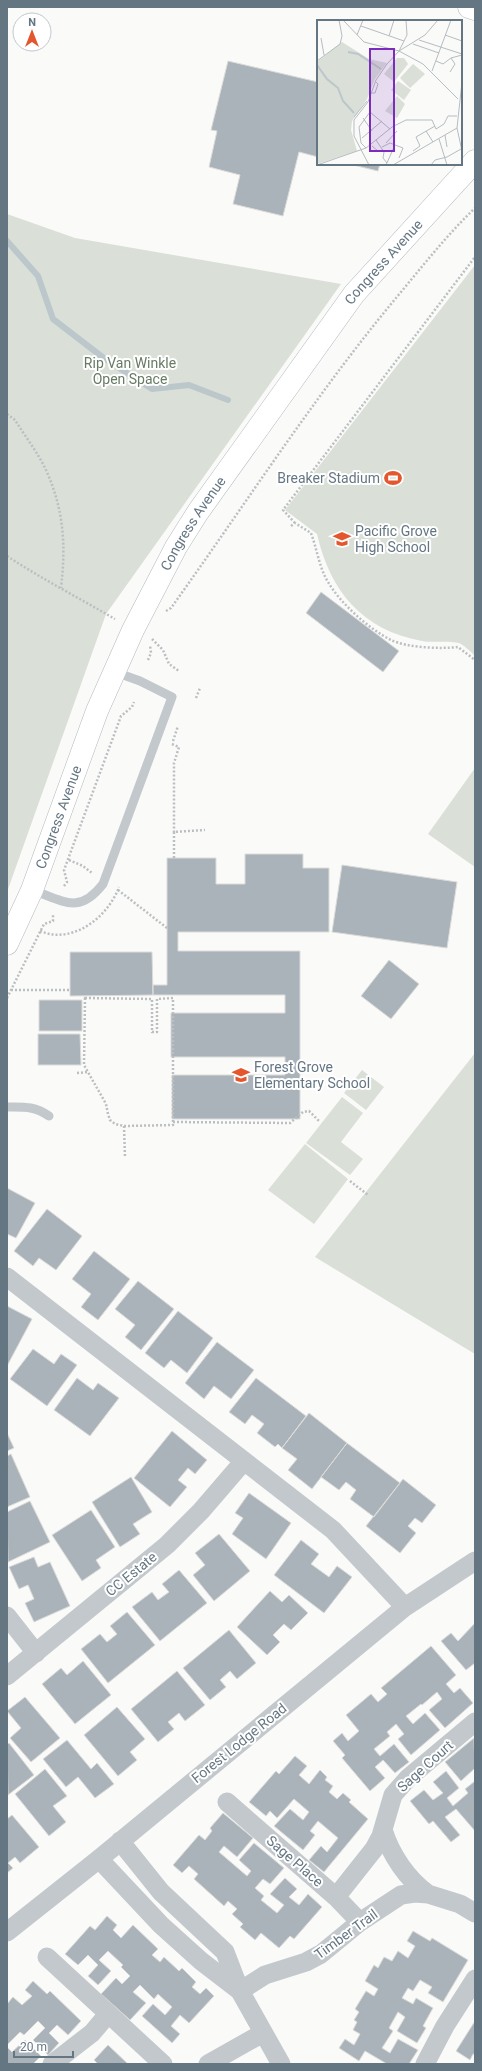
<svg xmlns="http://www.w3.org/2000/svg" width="482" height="2071" viewBox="0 0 482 2071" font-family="Roboto,sans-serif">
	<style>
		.green { fill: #dadfd7 }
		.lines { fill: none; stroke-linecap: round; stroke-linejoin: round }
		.stream { stroke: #bbc7cb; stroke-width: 6 }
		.building { fill: #aab3b9; stroke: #dcdcda }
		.secondary-casing { stroke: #b3babf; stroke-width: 23 }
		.path { stroke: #bbbfc2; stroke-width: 2.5; stroke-dasharray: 2 2; stroke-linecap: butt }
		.lane { stroke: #c3c8cc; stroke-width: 9 }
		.street { stroke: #c3c8cc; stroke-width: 19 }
		.secondary { stroke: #fff; stroke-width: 22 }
		.labels { text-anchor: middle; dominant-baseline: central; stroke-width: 4; stroke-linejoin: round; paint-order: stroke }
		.street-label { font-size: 14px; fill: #657683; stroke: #fff }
		.park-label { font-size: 14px; fill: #687a64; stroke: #fff }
		.poi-label { font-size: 14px; fill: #657683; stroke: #fff; text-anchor: start }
		.inset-river { fill: none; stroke: #bbc7cb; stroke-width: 2 }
		.inset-road { fill: none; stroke: #b5bdc2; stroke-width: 1 }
		.view { fill: #7b2cbf; fill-opacity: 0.15; stroke: #7b2cbf; stroke-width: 2 }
		.inset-edge { fill: none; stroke: #657683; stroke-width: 2 }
	</style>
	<rect width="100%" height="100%" fill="#fafaf8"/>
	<path class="green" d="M7 214 75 238 341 284 106 614 7 892Z
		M475 265V656C471 652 466 647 461 644 454 640 432 643 422 641 362 630 330 591 317 534L285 510Z
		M475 768V867L428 834Z
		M475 1053V1354L315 1257Z
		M362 1070 384 1087 366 1110 344 1093Z
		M342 1097 363 1113 341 1142 363 1159 350 1175 306 1143Z
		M305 1144 348 1179 314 1224 268 1190Z"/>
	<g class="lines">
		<path class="stream" d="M7 241 38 276 53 319 105 359 152 389 189 385 228 400"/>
	</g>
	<path class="building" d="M228 61 318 82V157L299 152 283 216 233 204 240 175 209 167 217 131 211 130Z
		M349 164H380L378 171Z
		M321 592 399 651 383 672 306 613Z
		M245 854H303V868H329V932H178V951H300V1119H172V1075H285V1057H171V1013H285V995H153V985H167V858H216V884H245Z
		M342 865 457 882 447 948 332 932Z
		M70 952H152L153 995 70 996Z
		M389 960 419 984 391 1019 361 996Z
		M39 1000H82V1031H39Z
		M38 1034H80L81 1065H38Z
		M7 1188 35 1203 16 1238 7 1234Z
		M47 1209 82 1236 56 1270 39 1258 33 1266 14 1251Z
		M94 1251 130 1279 98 1320 81 1307 91 1294 72 1279Z
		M138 1281 174 1309 141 1350 125 1337 135 1325 115 1309Z
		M7 1306 32 1319 7 1366Z
		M178 1311 213 1338 187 1373 171 1360 164 1368 145 1353Z
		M217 1342 254 1370 231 1399 214 1386 204 1399 185 1383Z
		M33 1349 54 1364 61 1354 77 1365 47 1406 10 1379Z
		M77 1378 93 1390 98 1383 119 1398 90 1436 54 1410Z
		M256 1378 306 1416 282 1448 278 1444 275 1447 257 1433 264 1424 252 1415 245 1424 229 1412Z
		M309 1413 347 1443 312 1489 288 1470 297 1459 282 1448Z
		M172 1431 207 1460 195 1474 188 1468 178 1480 187 1487 170 1507 134 1478Z
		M7 1433 14 1448 7 1451Z
		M347 1443 400 1483 374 1517 350 1499 356 1490 346 1482 339 1490 321 1477Z
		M11 1454 30 1497 7 1507V1456Z
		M131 1477 152 1512 133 1524 140 1534 120 1547 92 1502Z
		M403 1479 436 1505 422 1523 415 1518 408 1526 416 1533 400 1553 366 1526Z
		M249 1493 291 1523 266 1559 232 1534 243 1518 235 1513Z
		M30 1501 50 1542 8 1562 7 1512Z
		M91 1510 115 1547 96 1560 101 1568 82 1581 52 1535Z
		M219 1534 250 1571 214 1601 193 1575 205 1565 195 1553Z
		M301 1540 319 1554 311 1564 329 1577 337 1566 352 1577 324 1613 274 1575Z
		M34 1557 38 1567 50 1562 70 1606 34 1622 25 1603 34 1599 28 1585 19 1589 9 1567Z
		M179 1570 207 1603 160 1641 132 1607 152 1592 158 1600 169 1592 162 1584Z
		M270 1591 282 1602 289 1595 308 1613 291 1630 284 1624 273 1635 280 1642 267 1655 237 1627Z
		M127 1612 155 1645 108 1683 81 1649 100 1634 107 1642 117 1634 110 1626Z
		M475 1623V1663L466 1670 441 1641 451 1633 458 1641Z
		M229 1630 256 1663 237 1679 230 1671 220 1680 226 1687 210 1700 183 1668Z
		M431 1646 456 1675 446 1684 454 1693 460 1688 473 1703 445 1728 429 1710 442 1699 437 1692 422 1705 421 1704 406 1716 413 1724 425 1713 440 1730 411 1755 398 1739 404 1734 396 1724 387 1732 390 1736 374 1749 380 1756 394 1744 409 1762 395 1773 383 1760 375 1767 385 1778 370 1791 342 1758 345 1755 333 1741 342 1733 348 1741 359 1731 346 1715 371 1694 378 1702 387 1694 381 1688Z
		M83 1661 111 1695 75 1724 42 1684 61 1668 67 1675Z
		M177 1671 205 1705 185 1721 179 1713 168 1722 174 1729 158 1742 131 1709Z
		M25 1697 60 1738 31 1762 10 1738 21 1728 7 1711Z
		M117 1707 145 1739 130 1752 137 1760 118 1776 84 1735Z
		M474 1738 475 1771 474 1769 461 1781 445 1762Z
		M67 1740 91 1769 97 1763 114 1784 95 1798 78 1777 66 1787 43 1759Z
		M9 1743 34 1775 8 1795 7 1745Z
		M295 1756 307 1766 299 1775 309 1784 320 1770 327 1777 325 1780 333 1786 329 1792 337 1799 343 1793 351 1800 349 1802 368 1819 324 1872 309 1860 321 1846 327 1852 338 1838 318 1821 310 1831 315 1835 303 1850 274 1826 290 1809 303 1820 309 1812 294 1799 277 1818 270 1811 266 1816 249 1802 276 1771 279 1774Z
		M45 1769 67 1796 53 1806 66 1822 49 1836 15 1794Z
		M446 1771 459 1788 447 1798 453 1806 468 1793 465 1789 475 1781V1831L456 1809 445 1817 460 1835 451 1842 433 1821 429 1824 410 1801 424 1790 433 1800 443 1793 433 1782Z
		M223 1813 253 1838 237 1857 224 1846 219 1852 247 1876 251 1871 239 1860 254 1843 284 1868 270 1884 263 1879 255 1888 264 1896 261 1900 277 1913 284 1905 270 1894 285 1878 297 1889 289 1897 299 1905 308 1894 322 1907 294 1939 290 1936 279 1948 261 1933 255 1940 240 1927 243 1924 232 1914 237 1909 228 1901 224 1906 194 1879 198 1874 189 1866 182 1873 173 1865 199 1835 205 1840 212 1831 210 1828Z
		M12 1815 39 1847 20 1863 15 1857 8 1863 13 1868 7 1873V1819Z
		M107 1916 117 1925 113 1930 121 1938 133 1925 158 1949 152 1955 160 1962 164 1957 179 1971 182 1968 196 1982 192 1987 200 1994 206 1988 214 1996 189 2023 180 2015 171 2026 180 2034 172 2043 142 2016 153 2004 165 2015 172 2007 158 1994 154 1999 140 1985 133 1992 146 2003 130 2020 101 1994 116 1978 122 1984 130 1976 121 1967 123 1965 108 1951 99 1960 111 1971 98 1985 88 1976 98 1965 88 1955 78 1965 65 1954 90 1926 95 1930Z
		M413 1931 430 1941 432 1938 468 1960 443 2002 428 1993 432 1987 420 1980 413 1991 408 1988 402 1998 413 2004 416 1998 433 2008 423 2026 426 2028 417 2043 397 2031 405 2017 398 2012 389 2028 393 2031 382 2048 390 2053 398 2039 418 2050 409 2064H387L365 2051 359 2061 339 2048 345 2039 354 2045 360 2034 353 2030 357 2022 354 2020 359 2012 355 2009 366 1991 374 1996 378 1989 365 1981 374 1965 378 1968 384 1957 392 1961 398 1951 408 1958 415 1946 407 1941Z
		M33 1981 47 1994 50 1991 81 2021 68 2035 57 2025 49 2033 59 2043 48 2055 33 2040 45 2028 38 2021 24 2035 20 2032 7 2045V2004L13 1997 22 2005 32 1996 25 1990Z
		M475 2021V2055L473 2054 470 2060 456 2051Z
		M25 2040 41 2056 33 2064H7V2047L12 2052Z
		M108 2045 128 2064H98L94 2060Z"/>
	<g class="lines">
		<g class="secondary-casing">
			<g id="secondary">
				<path d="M469 7 475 9"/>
				<path id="s1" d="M7 944 32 890 97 711 133 630 176 547 198 512 354 294 475 161"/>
			</g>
		</g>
		<path class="path" d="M7 414 15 420C25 436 38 453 46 470 64 510 66 545 61 588
			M295 523 283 510 475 257
			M291 526 295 523 311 533C317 549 319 567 328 582 340 603 369 629 391 640 408 648 440 649 458 647L475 660
			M7 556C42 579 79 598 115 619
			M166 611 171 608C247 502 317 392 401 292 425 263 448 234 475 208
			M152 639 163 650 169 664 179 671
			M148 660 151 653 150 645
			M196 698 200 688
			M173 741 178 726
			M172 744 179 747 174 763V832
			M174 858V832L205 830
			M69 860 83 866 92 873
			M64 886 67 882 64 870 121 716 132 707 134 702
			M118 890 167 928
			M40 931C73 945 108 917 119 887
			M11 990H70
			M7 998 44 924 53 921V914
			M85 998 152 999V1032H157V999L173 998V1125L124 1126 115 1124 110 1120 108 1114 106 1104 84 1065Z
			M77 1073 88 1072
			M173 1122 290 1123 303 1112 309 1111 320 1122
			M124 1126 125 1158
			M350 1181 368 1195"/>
		<path class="lane" d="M32 890C64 901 79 915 103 884L172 697 140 681 115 672
			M7 1107C25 1107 34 1106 49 1116"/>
		<path class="street" d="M7 1277 333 1530 405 1607
			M7 1616 36 1653
			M7 1676 167 1545 201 1511 244 1461
			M227 1802 336 1897 360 1922
			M383 1830C391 1855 407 1879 428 1894
			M120 1841 161 1892 225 1952 240 1991 281 2064
			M99 1859 161 1925 201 1961 240 1991
			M336 1897 374 1849 381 1836 393 1795 408 1778 475 1722
			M7 1932 99 1859 405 1607 475 1561
			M47 1957 163 2064
			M240 1991 265 1975 306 1962 321 1954 360 1922 401 1895 415 1893 428 1894 460 1904 475 1913
			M52 2064 92 2033 108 2014
			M208 2064 263 2033
			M425 2064 445 2026 475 1979"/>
		<use href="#secondary" class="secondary"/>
	</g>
	<defs>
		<g id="stadium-bare" transform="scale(1.38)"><path d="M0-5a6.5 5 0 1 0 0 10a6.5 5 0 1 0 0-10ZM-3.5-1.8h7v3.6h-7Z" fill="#e4572e" stroke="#fff" stroke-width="2.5" paint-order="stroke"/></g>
		<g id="school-bare" transform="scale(1.38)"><path d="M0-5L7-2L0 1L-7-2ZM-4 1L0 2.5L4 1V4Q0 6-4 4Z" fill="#e4572e" stroke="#fff" stroke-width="2.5" paint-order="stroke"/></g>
	</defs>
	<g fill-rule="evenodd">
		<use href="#stadium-bare" x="393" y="478"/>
		<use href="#school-bare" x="342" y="539"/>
		<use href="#school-bare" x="241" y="1075"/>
	</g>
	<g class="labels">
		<g class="street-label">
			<text stroke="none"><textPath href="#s1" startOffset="785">Congress Avenue</textPath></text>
			<text stroke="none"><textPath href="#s1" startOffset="461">Congress Avenue</textPath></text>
			<text stroke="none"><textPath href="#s1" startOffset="137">Congress Avenue</textPath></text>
			<text transform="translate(131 1574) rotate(-39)">CC Estate</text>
			<text transform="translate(239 1743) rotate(-39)">Forest Lodge Road</text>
			<text transform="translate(425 1766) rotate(-42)">Sage Court</text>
			<text transform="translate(295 1861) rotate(41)">Sage Place</text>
			<text transform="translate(346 1934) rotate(-36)">Timber Trail</text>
		</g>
		<g class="park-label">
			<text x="130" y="363">Rip Van Winkle<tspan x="130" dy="16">Open Space</tspan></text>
		</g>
		<g class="poi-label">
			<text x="380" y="478" text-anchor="end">Breaker Stadium</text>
			<text x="355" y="531">Pacific Grove<tspan x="355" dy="16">High School</tspan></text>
			<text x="254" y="1067">Forest Grove<tspan x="254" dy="16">Elementary School</tspan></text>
		</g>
	</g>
	<g transform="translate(317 20)">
		<rect width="145" height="145" fill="#fafaf8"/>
		<path d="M25 22 52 39 70 43 58 59 50 79 35 101 34 110 40 131 0 144V42ZM80 38H87L91 44 77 62 67 54ZM96 44 108 54 93 68 83 58ZM81 61 94 70 87 80 74 70ZM80 76 88 84 80 98 68 91Z" fill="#dadfd7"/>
		<path class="inset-river" d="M31 32 41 34 64 49M0 45 10 59 21 68 26 81 37 93"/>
		<path class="inset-road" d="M26 0 47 22 82 31 106 44 141 79M44 6 87 21M40 15 46 0M128 15 145 21M72 16 77 0M4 18 7 35M102 20 145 34M96 24 122 33M82 31 90 15 89 0M0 41 23 24 25 16 22 0M119 41 126 44 134 38 145 35M115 51 134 0M133 52 138 44 134 38M145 62 140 108 145 131M54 73H58L61 64 59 62M37 97 50 81M46 98 55 111M109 111 116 122M128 115 130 127M45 118 65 101M122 119 130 145M59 120 67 132 66 138 70 143M69 123 80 111M55 126 61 131 66 130M65 127 73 123 86 128 82 138M49 128 44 123 42 107 53 92 73 109M96 131 103 126 99 117 118 106M0 145 49 128 75 107 89 100H115L119 109 127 104 131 96H140M52 145 37 116V100L51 82 59 60 70 44 82 31 108 15 121 0M69 145 78 125M76 145 140 108M114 145 118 140 130 137 144 129"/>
		<path class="view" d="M53 29H77V131H53Z"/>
		<rect width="145" height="145" class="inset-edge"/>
	</g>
	<rect width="482" height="2071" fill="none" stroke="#657683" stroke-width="16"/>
	<g transform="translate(32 32)"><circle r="19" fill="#ffffff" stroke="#c1c8cd"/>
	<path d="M0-3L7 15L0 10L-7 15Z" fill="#e4572e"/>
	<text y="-6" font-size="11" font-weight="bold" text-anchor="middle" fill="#657683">N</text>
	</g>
	<path d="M14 2051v6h59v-6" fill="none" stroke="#657683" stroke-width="2"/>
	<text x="20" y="2051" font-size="12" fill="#657683" stroke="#ffffff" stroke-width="3" paint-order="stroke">20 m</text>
</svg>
